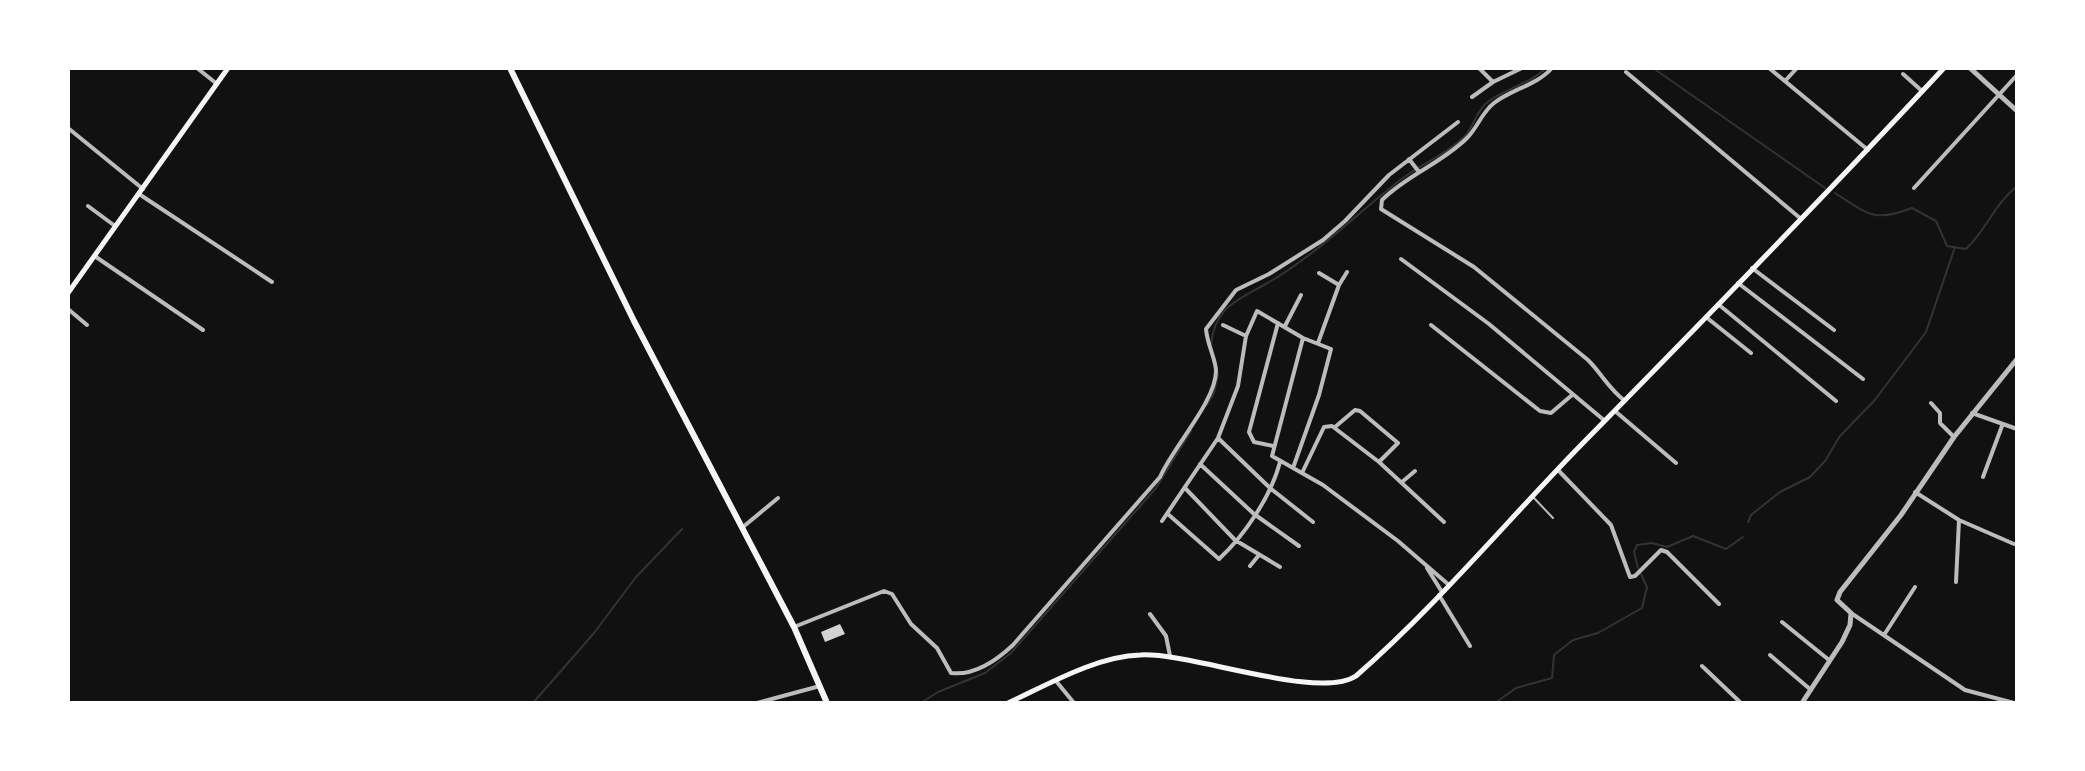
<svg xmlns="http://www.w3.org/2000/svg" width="2085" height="771" viewBox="0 0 2085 771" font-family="'PT Sans Narrow',sans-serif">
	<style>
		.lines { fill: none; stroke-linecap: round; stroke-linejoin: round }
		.stream { stroke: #333; stroke-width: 2 }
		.building { fill: #d3d3d3 }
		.service { stroke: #bcbcbc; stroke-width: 2 }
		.minor { stroke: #bcbcbc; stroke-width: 4 }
		.tertiary { stroke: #bcbcbc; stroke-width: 5 }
		.secondary { stroke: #f5f5f5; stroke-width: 5 }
		.trunk { stroke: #f5f5f5; stroke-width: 6 }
	</style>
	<rect width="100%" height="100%" fill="#111"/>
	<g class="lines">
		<path class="stream" d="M1653 68 1825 188
			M1835 193C1868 214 1873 223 1912 208L1936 221 1947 246 1966 249C1987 229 1994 205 2017 186
			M1211 345C1214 309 1235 301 1264 285 1314 257 1354 216 1399 181 1420 164 1446 155 1465 136 1474 126 1477 109 1489 101 1507 88 1531 83 1546 68
			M1207 405 1214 393 1218 374
			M1748 522 1751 515 1780 492 1810 477 1825 461 1840 436 1874 401 1926 332 1955 247
			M1638 568 1634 552 1637 545 1652 543 1667 547 1693 536 1726 549 1743 537
			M533 703 594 633 636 577 682 529
			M921 703 938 692 985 673 1011 653 1156 488 1191 431
			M1495 703 1516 688 1552 678 1554 655 1573 640 1598 633 1642 608 1647 587 1641 574"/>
	</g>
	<path class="building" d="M840 624 845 634 825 642 821 632Z"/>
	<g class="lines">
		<path class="service" d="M1533 497 1553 518"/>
		<path class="minor" d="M197 68 217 84
			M1479 68 1493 82
			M1552 68C1537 85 1512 89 1494 103 1482 112 1478 127 1467 138 1442 163 1407 175 1382 200L1381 209 1474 267 1588 360C1602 374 1608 388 1625 401
			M1769 68 1868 150
			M1626 72 1800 218
			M1903 74 1922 91
			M1785 81 1797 68
			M1472 97 1493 82 1522 68
			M68 128 143 189
			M1409 159 1419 172
			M1914 188 2017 75
			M139 194 272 282
			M88 206 115 226
			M96 257 203 330
			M1401 259 1489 324 1605 421
			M1752 268 1834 330
			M1319 273 1339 285
			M1738 283 1863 379
			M1718 304 1836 401
			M68 309 87 325
			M1706 317 1751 353
			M1223 325 1246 336
			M1431 325 1540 411 1551 413 1572 395
			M1285 326 1301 295
			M1303 338 1272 456 1323 485 1398 541 1449 585
			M1318 343 1339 285 1347 272
			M1931 403 1940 413V423L1954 437
			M1615 411 1676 463
			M1972 413 2017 429
			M1335 427 1355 410 1360 411 1398 443 1379 462
			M1273 446 1254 442 1249 432 1278 323
			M1200 464 1254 514 1299 546
			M1293 468 1319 395 1331 349 1303 338 1257 311 1246 336 1238 386 1218 438 1270 488 1313 522
			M1558 470 1611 525 1630 577 1635 576 1661 550 1667 552 1719 604
			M1302 473 1324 427 1332 426 1379 462 1444 522
			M1983 477 2002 426
			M1402 482 1415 471
			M1185 488 1235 540 1280 567
			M1915 492 1959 520 2014 544
			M1169 515 1219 559C1245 535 1271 496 1280 462
			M1162 521 1218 438
			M743 527 778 498
			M1250 566 1259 555
			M1427 568 1442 592
			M1956 582 1959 520
			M1439 595 1470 646
			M1851 613 1965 690 2014 703
			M1150 614 1166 636 1170 656
			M1782 622 1829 660
			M794 627 884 591 892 594 911 624 937 648 951 673C975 676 997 660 1013 645L1160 477C1173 447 1216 401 1216 371 1216 360 1207 344 1206 329L1236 290 1269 274 1323 240 1345 221 1389 175 1458 122
			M1884 635 1915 587
			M1770 655 1811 690
			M1702 666 1741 703
			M1056 681 1074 703
			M757 703 820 686"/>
		<path class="tertiary" d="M1970 68 2017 111
			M1802 703 1842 642 1850 625 1851 613 1837 600 1840 592 1901 515 1954 437 2017 359"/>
		<path class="secondary" d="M68 293 228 68
			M1008 703C1047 685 1097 656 1140 655 1191 652 1318 701 1356 676 1437 605 1506 522 1581 445 1703 321 1825 196 1944 68"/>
		<path class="trunk" d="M510 68 634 321 794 627 827 703"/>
	</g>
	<rect width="2085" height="771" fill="none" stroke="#ffffff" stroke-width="140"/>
</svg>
